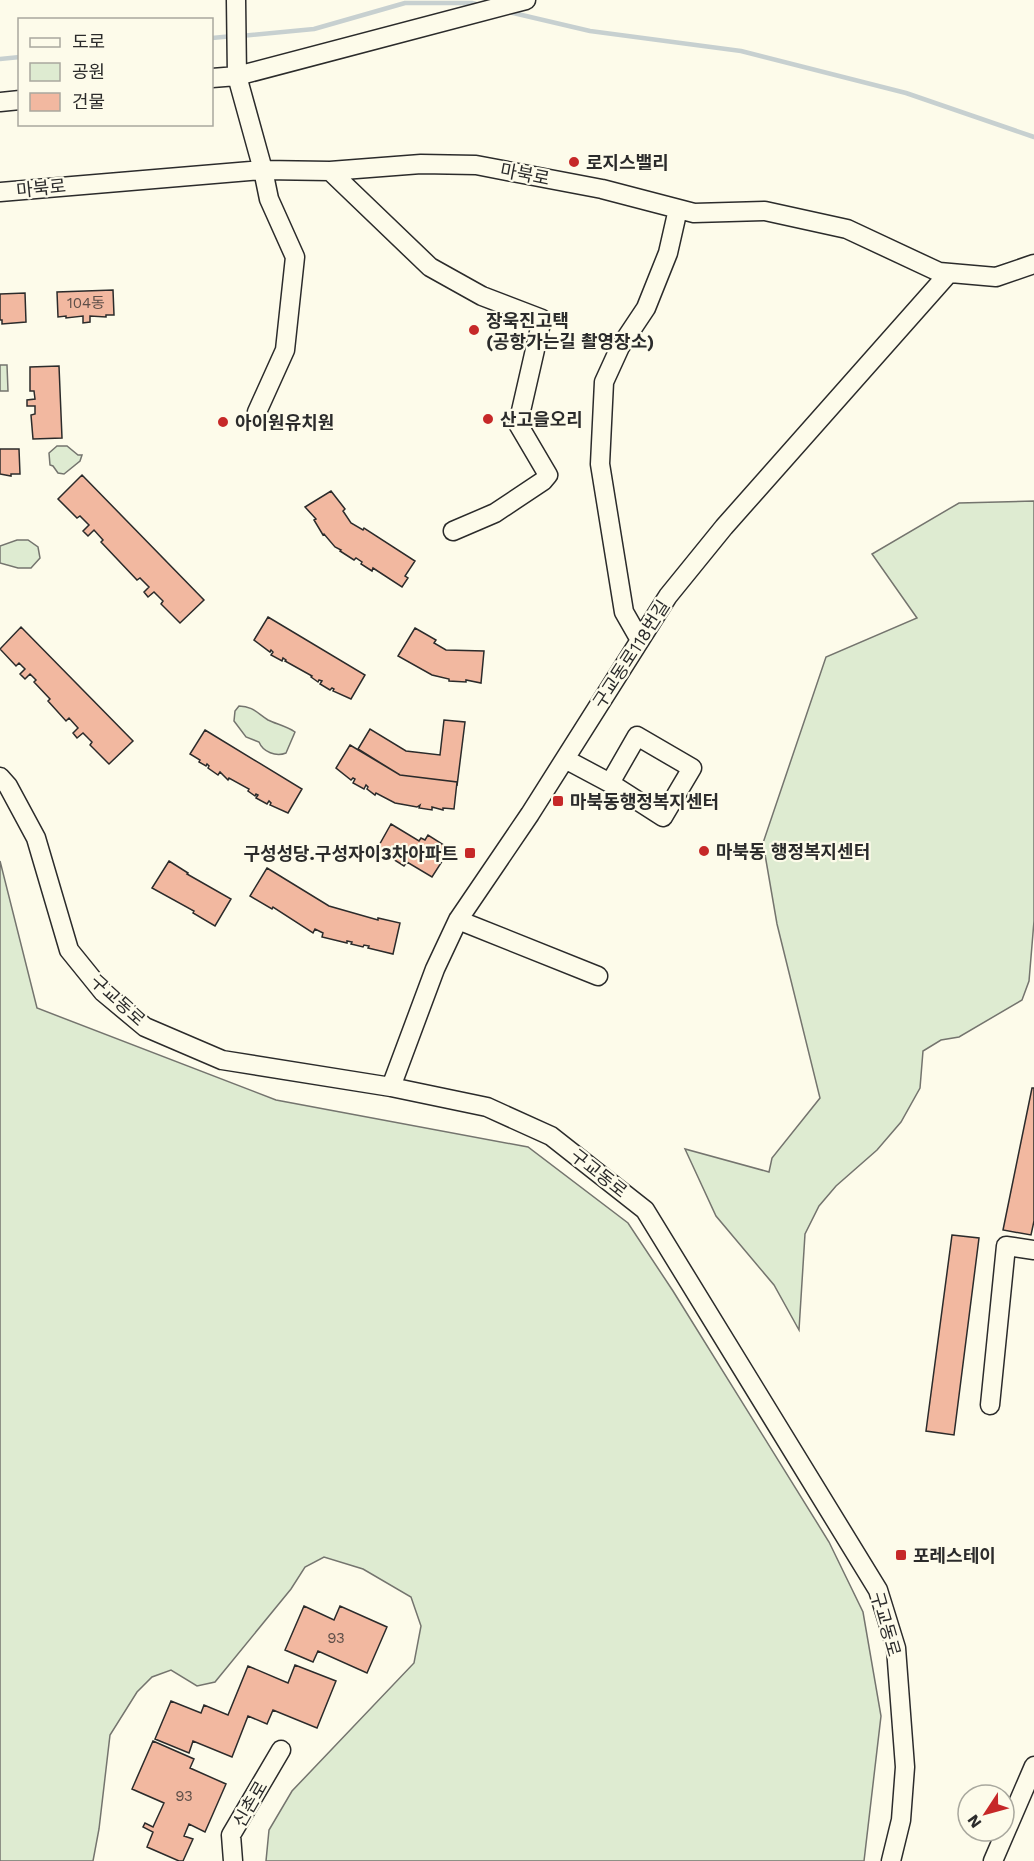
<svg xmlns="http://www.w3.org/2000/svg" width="1034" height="1861" viewBox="0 0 1034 1861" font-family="'Work Sans','Noto Sans KR',sans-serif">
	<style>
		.green { fill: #deebd1; stroke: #74746e; stroke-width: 1.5 }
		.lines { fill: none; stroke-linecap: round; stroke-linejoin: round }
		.stream { stroke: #c7d0d0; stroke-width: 4.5 }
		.building { fill: #f2b8a0; stroke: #2b2b2b; stroke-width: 1.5 }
		.minor-casing { stroke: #2b2b2b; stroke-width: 21 }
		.minor { stroke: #fdfbea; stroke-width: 18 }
		.poi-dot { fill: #c62828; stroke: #fdfbea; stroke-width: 2 }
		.labels { text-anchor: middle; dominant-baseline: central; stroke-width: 4.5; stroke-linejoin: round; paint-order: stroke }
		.number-label { font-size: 15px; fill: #5d4e48 }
		.poi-label { font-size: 18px; font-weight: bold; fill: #2b2b2b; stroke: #fdfbea; text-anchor: start }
		.street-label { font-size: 18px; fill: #2b2b2b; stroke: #fdfbea }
	</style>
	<rect width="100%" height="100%" fill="#fdfbea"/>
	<path class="green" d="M0 365H7L8 391H0Z
		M57 446H67L78 455H82L80 461 64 474 58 473 53 466 50 465 49 453Z
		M1034 501V921L1029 981 1022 1000 959 1037 941 1040 923 1051 920 1088 901 1122 877 1150 836 1186 819 1206 805 1234 799 1330 774 1285 716 1216 685 1149 769 1172 772 1158 820 1098 777 924 763 843 826 657 917 618 872 554 959 503Z
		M17 540H28L38 547 40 558 31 568H18L0 563V546Z
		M239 706C253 706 258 714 268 720 276 724 286 726 295 732L286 753C276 757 263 752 259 742L246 737 234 721 235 711Z
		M0 861 37 1008 276 1100 528 1147 628 1223 673 1291 829 1542 863 1612 881 1716 864 1861H266L269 1830 292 1791 414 1663 421 1626 411 1597 363 1569 324 1557 305 1567 291 1589 215 1682 197 1686 171 1670 152 1677 137 1692 110 1735 99 1829 93 1861H0Z"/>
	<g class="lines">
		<path class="stream" d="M509 12 590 31 741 51 906 93 1034 137
			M241 36 314 29 405 3H472L480 5
			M212 38 233 36
			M0 59 20 57"/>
	</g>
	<path class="building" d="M113 290 114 315H106V317L90 316V322L83 323V316L66 318V316L58 317 57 292Z
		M25 293 26 322 2 324V320H0V294Z
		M59 366 62 438 33 439 31 415 35 414V406H27V400L35 399 34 391H30V367Z
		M0 449H19L20 474H11V476L0 474Z
		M82 475 204 600 180 623 161 604 163 601 154 592 148 597 144 592 149 587 140 578 137 580 101 542 103 540 94 530 88 536 83 531 89 525 80 516 77 518 58 499Z
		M331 491 345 509 343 511 351 523 363 530 364 528 415 561 405 576 408 578 402 587 373 568 372 571 361 564 362 562 356 558 354 560 340 551 341 550 335 547 324 534 323 535 314 520 316 519 305 507Z
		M268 617 365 675 351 699 333 691 334 689 332 688 330 690 320 684 322 681 319 680 318 682 311 677 312 676 285 661 286 660 283 658 282 661 271 655 273 652 271 650 270 652 254 640Z
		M21 627 133 741 109 764 90 745 92 742 83 733 77 738 73 733 78 728 69 718 66 721 48 701 50 699 34 682 36 680 30 674 25 679 20 674 25 669 19 663 16 666 0 649Z
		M415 628 436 640 434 643 446 650 484 651 481 683 466 680V682L449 681V679L432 675 398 656Z
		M444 720 465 722 457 786V782L400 775 358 749 370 729 406 751 440 755Z
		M205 730 302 789 288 813 270 805 271 803 269 801 267 804 256 798 258 795 256 794 255 796 248 791 249 789 229 778 228 780 220 772 218 775 208 768 209 766 207 764 206 766 199 762 200 760 190 754Z
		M350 745 400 775 457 782 454 809 443 808V810L432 807V810L419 808 420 805 417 807 395 803 376 793 375 795 367 789 368 787 366 785 364 789 353 783 355 779 353 778 351 780 336 768Z
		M391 824 419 841 421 838 425 840 428 835 450 849 432 877 407 862 404 866 377 849Z
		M169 861 188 873 187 874 231 899 215 926 193 913 194 911 152 888Z
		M267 868 329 906 378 920V918L400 923 393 954 368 948 369 946 364 945 363 947 351 944 352 942 347 941V943L322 937 323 933 315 929 313 933 273 907 272 909 250 896Z
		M1032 1088H1034V1221L1031 1235 1003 1230Z
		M952 1235 979 1238 954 1435 926 1431Z
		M304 1606 334 1620 340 1606 387 1627 367 1673 318 1651 313 1662 285 1650Z
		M295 1665 336 1681 317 1728 273 1710 267 1724 248 1716 232 1757 193 1741 189 1753 155 1739 171 1701 201 1713 204 1705 228 1715 248 1666 288 1683Z
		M153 1741 194 1759 190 1768 226 1784 205 1832 189 1824 184 1836 193 1839 183 1861H179L147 1847 153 1832 143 1827 145 1823 153 1827 164 1803 132 1789Z"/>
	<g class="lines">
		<g class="minor-casing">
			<path id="minor" d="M236 0 237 76 263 170 269 199 295 257 285 350 257 412
				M212 78 237 76 526 0
				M0 102 20 100
				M330 171 430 267 482 296 542 319 518 424 548 475 543 481 495 513 453 531
				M0 192 263 170 330 171 421 164 476 165 602 189 694 213 765 211 847 229 939 272 996 277 1034 264
				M640 640 624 612 600 464 604 382 620 347 646 308 668 253 678 209
				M565 759 610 783 663 817 692 768 637 736 610 783
				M0 777 8 786 36 838 69 950 103 992 145 1027 222 1060 391 1087 487 1107 551 1136 645 1210 878 1590 896 1648 905 1767 901 1820 891 1861
				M458 920 598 976
				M391 1087 435 969 458 920 530 814 668 596 724 527 949 273
				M990 1405 1006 1246 1034 1250
				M233 1861 231 1835 281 1750
				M993 1861 1034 1766"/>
		</g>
		<use href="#minor" class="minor"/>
	</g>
	<g class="poi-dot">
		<circle cx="574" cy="162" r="6"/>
		<circle cx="474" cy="330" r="6"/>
		<circle cx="488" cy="419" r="6"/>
		<circle cx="223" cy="422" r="6"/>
		<rect x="552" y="795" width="12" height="12" rx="3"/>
		<circle cx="704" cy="851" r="6"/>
		<rect x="464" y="847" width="12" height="12" rx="3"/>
		<rect x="895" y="1549" width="12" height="12" rx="3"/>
	</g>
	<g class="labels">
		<g class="number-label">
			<text x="86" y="303">104동</text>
			<text x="336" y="1638">93</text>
			<text x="184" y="1796">93</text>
		</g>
		<g class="poi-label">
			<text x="586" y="162">로지스밸리</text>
			<text x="486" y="320">장욱진고택<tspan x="486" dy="21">(공항가는길 촬영장소)</tspan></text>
			<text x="500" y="419">산고을오리</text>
			<text x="235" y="422">아이원유치원</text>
			<text x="570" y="801">마북동행정복지센터</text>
			<text x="716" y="851">마북동 행정복지센터</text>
			<text x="458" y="853" text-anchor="end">구성성당.구성자이3차아파트</text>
			<text x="913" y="1555">포레스테이</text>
		</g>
		<g class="street-label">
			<text transform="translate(525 174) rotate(11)">마북로</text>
			<text transform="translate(41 188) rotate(-6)">마북로</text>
			<text transform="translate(631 654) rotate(-57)">구교동로118번길</text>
			<text transform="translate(118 1000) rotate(42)">구교동로</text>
			<text transform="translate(599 1173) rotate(38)">구교동로</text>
			<text transform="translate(886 1624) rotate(74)">구교동로</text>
			<text transform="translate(250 1804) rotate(-60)">신촌로</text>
		</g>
	</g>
	<rect x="18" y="18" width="195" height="108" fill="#fdfbea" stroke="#a9a89e" stroke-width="1.5"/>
	<rect x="30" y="38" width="30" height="9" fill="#fdfbea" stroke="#a9a89e" stroke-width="1.5"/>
	<text x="72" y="48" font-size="18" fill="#2b2b2b">도로</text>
	<rect x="30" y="63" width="30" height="18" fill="#deebd1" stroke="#a9a89e" stroke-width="1.5"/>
	<text x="72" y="78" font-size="18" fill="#2b2b2b">공원</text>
	<rect x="30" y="93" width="30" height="18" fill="#f2b8a0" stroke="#a9a89e" stroke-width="1.5"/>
	<text x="72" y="108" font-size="18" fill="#2b2b2b">건물</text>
	<g transform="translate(986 1813) rotate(234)"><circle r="28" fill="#fdfbea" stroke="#a9a89e" stroke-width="1.5"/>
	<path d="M0-4.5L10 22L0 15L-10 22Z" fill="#c62828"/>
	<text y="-9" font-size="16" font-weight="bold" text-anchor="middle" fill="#2b2b2b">N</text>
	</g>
</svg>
